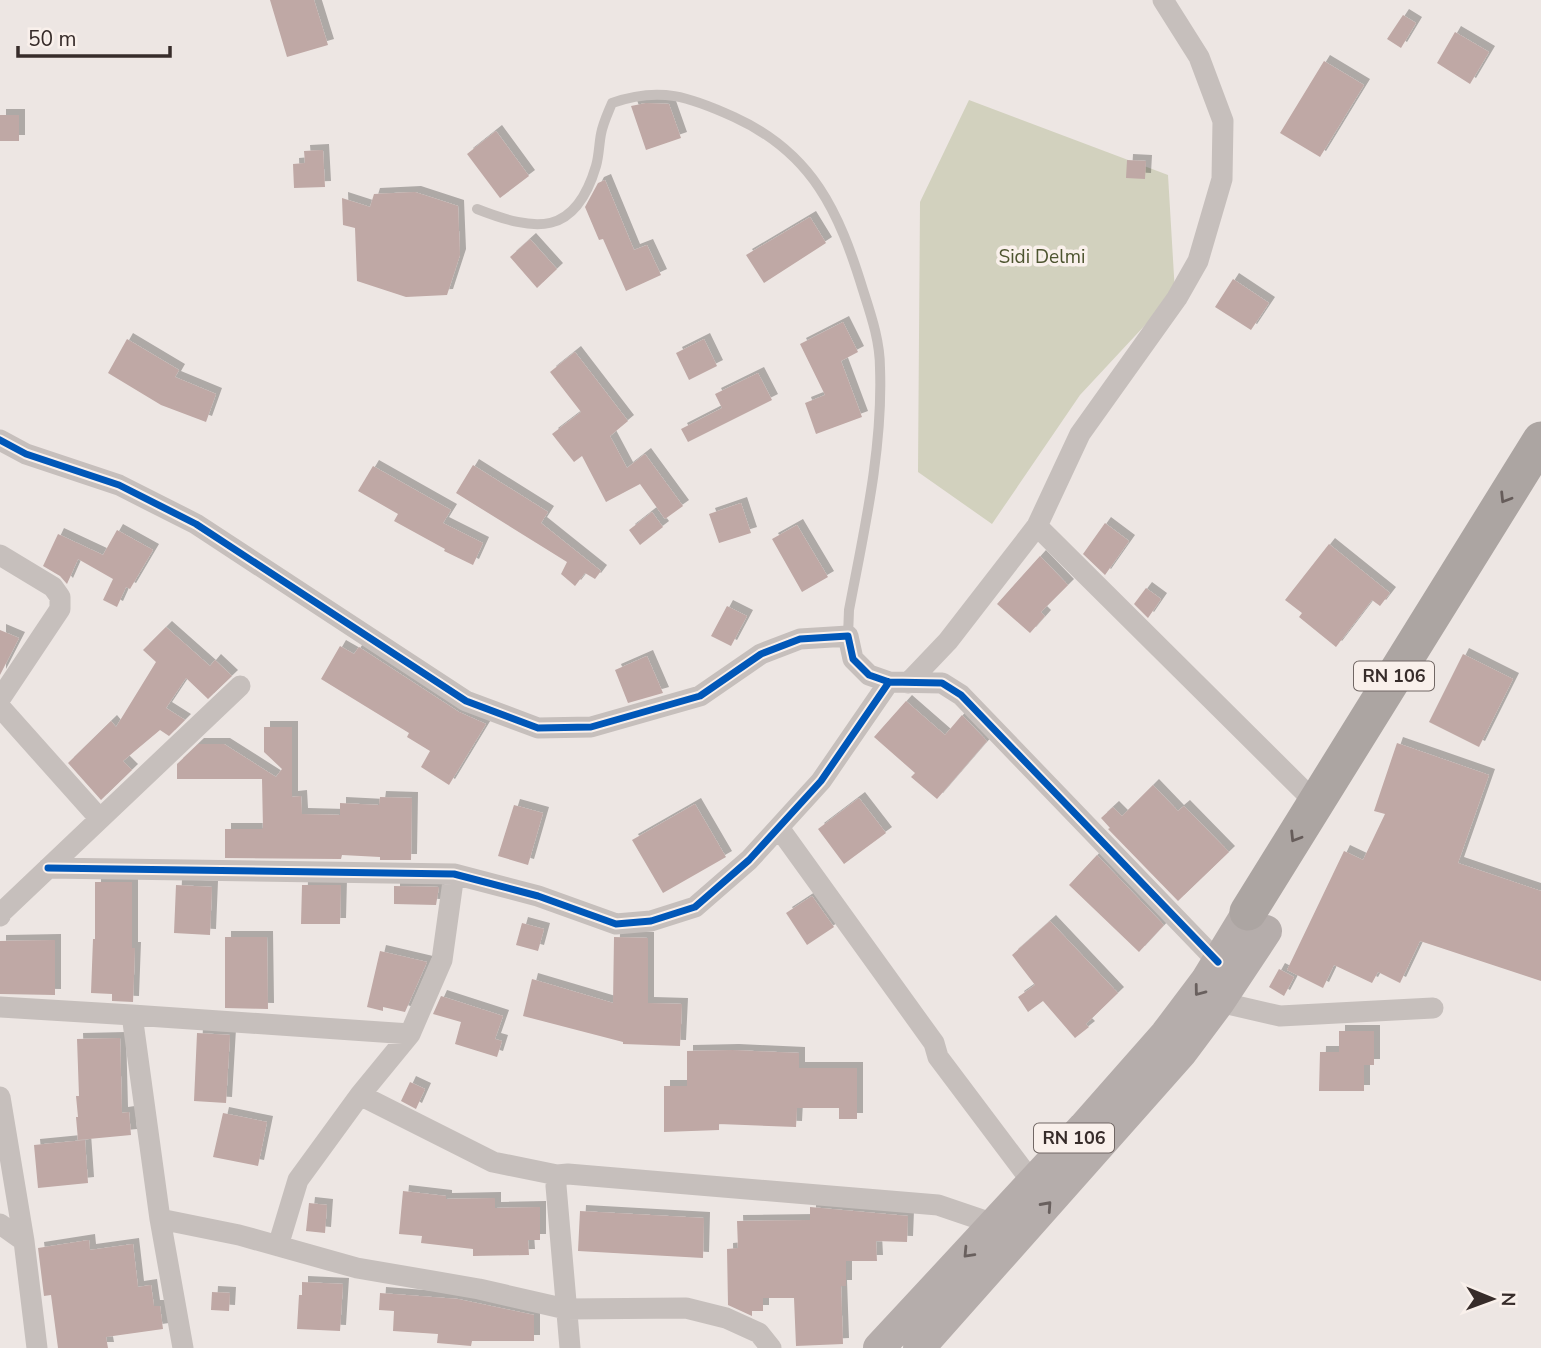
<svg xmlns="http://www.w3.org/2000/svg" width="1541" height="1348" viewBox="0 0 1541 1348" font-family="'Nunito Sans',sans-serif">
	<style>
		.green { fill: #d2d1be }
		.building { fill: #bfa8a5; filter: url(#shadow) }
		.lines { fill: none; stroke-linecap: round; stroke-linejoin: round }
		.lane { stroke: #c6bfbc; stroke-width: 10 }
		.street { stroke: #c6bfbc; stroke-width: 21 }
		.primary { stroke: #b5adab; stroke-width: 32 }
		.highway { stroke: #aca5a2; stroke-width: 37 }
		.cycleway-casing { stroke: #f9f0eb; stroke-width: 11 }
		.cycleway { stroke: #0057b8; stroke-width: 7 }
		.oneway { stroke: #665c5a }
		.oneway2 { stroke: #69605e }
		.labels { text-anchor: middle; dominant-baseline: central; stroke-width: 7; stroke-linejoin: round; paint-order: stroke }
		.shield { fill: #f9f0eb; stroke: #716764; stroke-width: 2 }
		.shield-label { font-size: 18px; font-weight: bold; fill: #372c2a }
		.park-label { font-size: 19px; fill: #4d542f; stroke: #f9f0eb }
	</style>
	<defs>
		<filter id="shadow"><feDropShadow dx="6" dy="-6" stdDeviation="0" flood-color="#0004"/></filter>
	</defs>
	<rect width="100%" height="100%" fill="#ede6e3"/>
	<path class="green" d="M969 100 1168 175 1175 293 1080 395 992 524 918 472 920 202Z"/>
	<path class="building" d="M270 0H314L328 45 287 57Z
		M1403 15 1416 23 1401 48 1387 39Z
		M1455 32 1489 52 1470 84 1437 63Z
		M1324 61 1364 85 1320 157 1280 133Z
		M646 103 669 104 681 138 646 150 631 106Z
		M0 115H19V141H0Z
		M496 131 529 176 500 198 467 154Z
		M323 150 325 187 294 188 293 164 305 163 304 151Z
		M1127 160 1146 161 1145 179 1126 178Z
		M605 180 634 250 647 245 661 275 626 291 603 239 599 240 585 207 598 183Z
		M415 192 458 206 460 255 447 295 406 297 357 281 355 228 343 225 342 198 370 207 374 194Z
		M810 217 826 243 764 283 746 255Z
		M530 239 557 269 537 288 510 257Z
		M1233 279 1269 303 1251 330 1215 307Z
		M843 322 858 352 841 361 862 417 816 434 805 403 825 395 800 344Z
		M127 339 179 370 175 377 216 394 206 422 161 405 108 373Z
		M704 339 717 366 689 380 676 353Z
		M575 352 628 421 610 436 627 468 645 454 683 506 665 519 640 484 606 502 582 456 574 462 552 434 581 412 550 372Z
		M758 373 772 400 688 442 681 429 722 408 715 394Z
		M473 465 548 512 541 523 601 571 595 579 585 573 575 586 561 574 567 562 456 493Z
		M373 466 451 510 443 523 483 543 473 565 444 551 445 549 394 521 398 514 358 491Z
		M741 503 751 533 719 543 709 514Z
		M652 512 663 527 640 545 629 530Z
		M1105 523 1129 541 1105 575 1083 554Z
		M797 525 828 577 802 592 772 539Z
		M117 530 153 550 130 589 126 587 117 607 103 600 113 579 78 559 67 584 60 576 43 566 58 534 103 555Z
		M1329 544 1390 593 1380 606 1372 600 1336 647 1299 617 1302 613 1285 600Z
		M1040 556 1068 585 1041 612 1045 616 1030 633 997 604Z
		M1146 588 1161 599 1148 618 1134 604Z
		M727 606 747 616 731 646 711 636Z
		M166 627 210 666 215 660 232 676 208 699 186 678 166 708 185 720 169 736 160 730 123 761 132 770 101 800 68 763 111 721 116 727 156 662 143 650Z
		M0 630 19 638 0 675Z
		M340 646 354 654 359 647 459 712 486 724 449 785 421 767 430 751 407 737 409 733 321 679Z
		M1463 654 1513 679 1479 747 1429 722Z
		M647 656 663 693 628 703 615 670Z
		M906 701 945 735 962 715 987 741 937 799 911 777 915 773 874 737Z
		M264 727H292V797L301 796 302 814 340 815V803L379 805 380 797 412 798 411 860H380V857L342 855 341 859 225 858V829H263L262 779H177V764L198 744H224L276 777 282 769 264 752Z
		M1397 743 1489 775 1458 863 1541 891V981L1420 941 1400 983 1378 972 1372 983 1334 965 1323 988 1287 970 1344 851 1363 860 1385 814 1374 811Z
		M1153 785 1178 811 1184 806 1229 852 1178 901 1108 829 1110 828 1101 818 1113 807 1122 816Z
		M859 798 886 833 844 864 818 829Z
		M695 804 726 857 663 893 632 840Z
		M514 805 543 813 528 865 498 856Z
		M1097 855 1164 925 1139 952 1069 885Z
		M95 882H132V948H135L133 1002 112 1001V994L91 993 93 939H95Z
		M176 885 212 887 210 935 174 933Z
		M302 885H341L340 924H301Z
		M394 886 439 887 436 905 394 904Z
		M812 896 834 927 807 945 786 913Z
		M1050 921 1118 993 1086 1024 1089 1027 1075 1038 1043 1001 1028 1012 1018 997 1035 985 1012 955Z
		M522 923 544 929 538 951 516 945Z
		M225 937H267L268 1009 225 1008Z
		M614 937 648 938V1003L682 1004 680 1046 623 1044V1042L523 1016 532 979 613 1003Z
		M55 940V995L0 994V941Z
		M380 951 427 962 405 1012 383 1007V1011L367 1007Z
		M1279 969 1294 977 1284 996 1269 987Z
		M441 996 503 1016 495 1039 502 1041 497 1057 455 1044 461 1022 433 1014Z
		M1339 1031H1374V1065H1364V1091H1319L1320 1052H1339Z
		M197 1033 230 1035 226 1103 194 1101Z
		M120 1038 122 1113 129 1112 131 1135 78 1140 76 1117H78L76 1096H79L77 1039Z
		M733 1050 799 1053V1068H857V1119H839V1108H797L796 1127 719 1124V1130L664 1132V1086H687V1051Z
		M410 1082 425 1089 416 1109 401 1101Z
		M223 1113 267 1122 258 1166 213 1157Z
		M85 1140 88 1183 38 1188 34 1145Z
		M403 1191 446 1196V1199L495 1198V1208L540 1207V1240H528L529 1255 473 1256V1249L421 1243 422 1236 399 1234Z
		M309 1203 327 1205 325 1233 306 1231Z
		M810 1207 908 1216 907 1242 876 1241 877 1261H846V1286H841L843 1344 796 1346 794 1298H763V1311H752V1316L728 1305 727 1249 738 1248 737 1221 810 1220Z
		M580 1211 704 1218 703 1258 578 1251Z
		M89 1240 90 1250 133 1244 138 1287 151 1285 154 1306H160L163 1329 106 1337 108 1348H58L51 1295 44 1296 38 1248Z
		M302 1282 343 1284 340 1331 297 1329 299 1295H302Z
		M212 1292 230 1293 229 1311 211 1310Z
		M380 1293 458 1299 534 1315V1341H472L471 1346 437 1343 438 1334 393 1331 394 1311 379 1310Z"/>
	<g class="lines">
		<path class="lane" d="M477 209C536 232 575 237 596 166 599 156 599 144 601 134 603 123 608 113 612 103 660 86 690 97 734 117 813 153 839 212 863 290 871 315 880 341 880 368 883 449 864 531 849 610L848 636"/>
		<path class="street" d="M0 440 26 454 119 485 196 524 466 701 538 728 591 727 700 696 761 654 800 639 848 636 853 659 869 675 889 682 942 683 961 695 1218 962
			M1037 526 1316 803
			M0 555 53 587 60 597V609L0 699
			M908 683 948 641 1037 526 1080 434 1177 298 1198 261 1222 179 1223 121 1199 57 1163 0
			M0 707 100 819
			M779 828 934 1043 938 1057 1032 1182
			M48 868 454 874 538 896 616 924 651 921 695 907 749 860 821 781 889 682
			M0 916 2 912 240 686
			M1219 1002 1280 1016 1433 1008
			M0 1007 132 1015 160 1219 183 1348
			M132 1015 410 1034
			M360 1095 493 1162 557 1175
			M0 1097 24 1241 37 1348
			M160 1219 239 1235 357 1268 479 1289 566 1309 686 1308 726 1318 759 1333 771 1348
			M0 1224 24 1241
			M278 1246 298 1180 360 1095 410 1034 442 960 454 874
			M570 1348 556 1186 557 1175 568 1174 938 1205 994 1224"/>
		<path class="primary" d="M879 1348 1084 1127 1166 1034 1206 981 1248 912
			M919 1348 1181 1053 1219 1002 1266 931"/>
		<path class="highway" d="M1248 912 1541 440"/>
		<g class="cycleway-casing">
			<path id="cycleway" d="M0 440 26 454 119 485 196 524 466 701 538 728 591 727 700 696 761 654 800 639 848 636 853 659 869 675 889 682 942 683 961 695 1218 962
				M48 868 454 874 538 896 616 924 651 921 695 907 749 860 821 781 889 682"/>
		</g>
		<use href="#cycleway" class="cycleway"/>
	</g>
	<defs><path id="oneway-chevron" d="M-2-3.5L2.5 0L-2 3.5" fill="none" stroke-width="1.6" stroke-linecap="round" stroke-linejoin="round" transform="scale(1.75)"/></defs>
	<g class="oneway">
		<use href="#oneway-chevron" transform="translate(1505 498) rotate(122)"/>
		<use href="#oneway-chevron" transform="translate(1295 837) rotate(122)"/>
	</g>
	<g class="oneway2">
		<use href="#oneway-chevron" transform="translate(1199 991) rotate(127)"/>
		<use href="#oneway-chevron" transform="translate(1047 1206) rotate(-48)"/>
		<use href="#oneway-chevron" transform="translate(968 1253) rotate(133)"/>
	</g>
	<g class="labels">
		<g class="shield">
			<rect x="1354" y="661.5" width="80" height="29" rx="5"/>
			<rect x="1034" y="1123.5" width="80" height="29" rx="5"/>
		</g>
		<g class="shield-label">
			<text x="1394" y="676">RN 106</text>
			<text x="1074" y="1138">RN 106</text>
		</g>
		<g class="park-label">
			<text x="1042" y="257">Sidi Delmi</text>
		</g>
	</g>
	<g transform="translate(1492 1299) rotate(91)" stroke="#f9f0eb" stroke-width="5" paint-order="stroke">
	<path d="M0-5L12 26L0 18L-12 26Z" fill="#372c2a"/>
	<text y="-10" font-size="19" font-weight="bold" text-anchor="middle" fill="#372c2a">N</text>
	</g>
	<path d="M18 46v10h152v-10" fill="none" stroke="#372c2a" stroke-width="3.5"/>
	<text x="28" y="46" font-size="21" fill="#372c2a" stroke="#f9f0eb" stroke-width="5" paint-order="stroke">50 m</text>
</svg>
